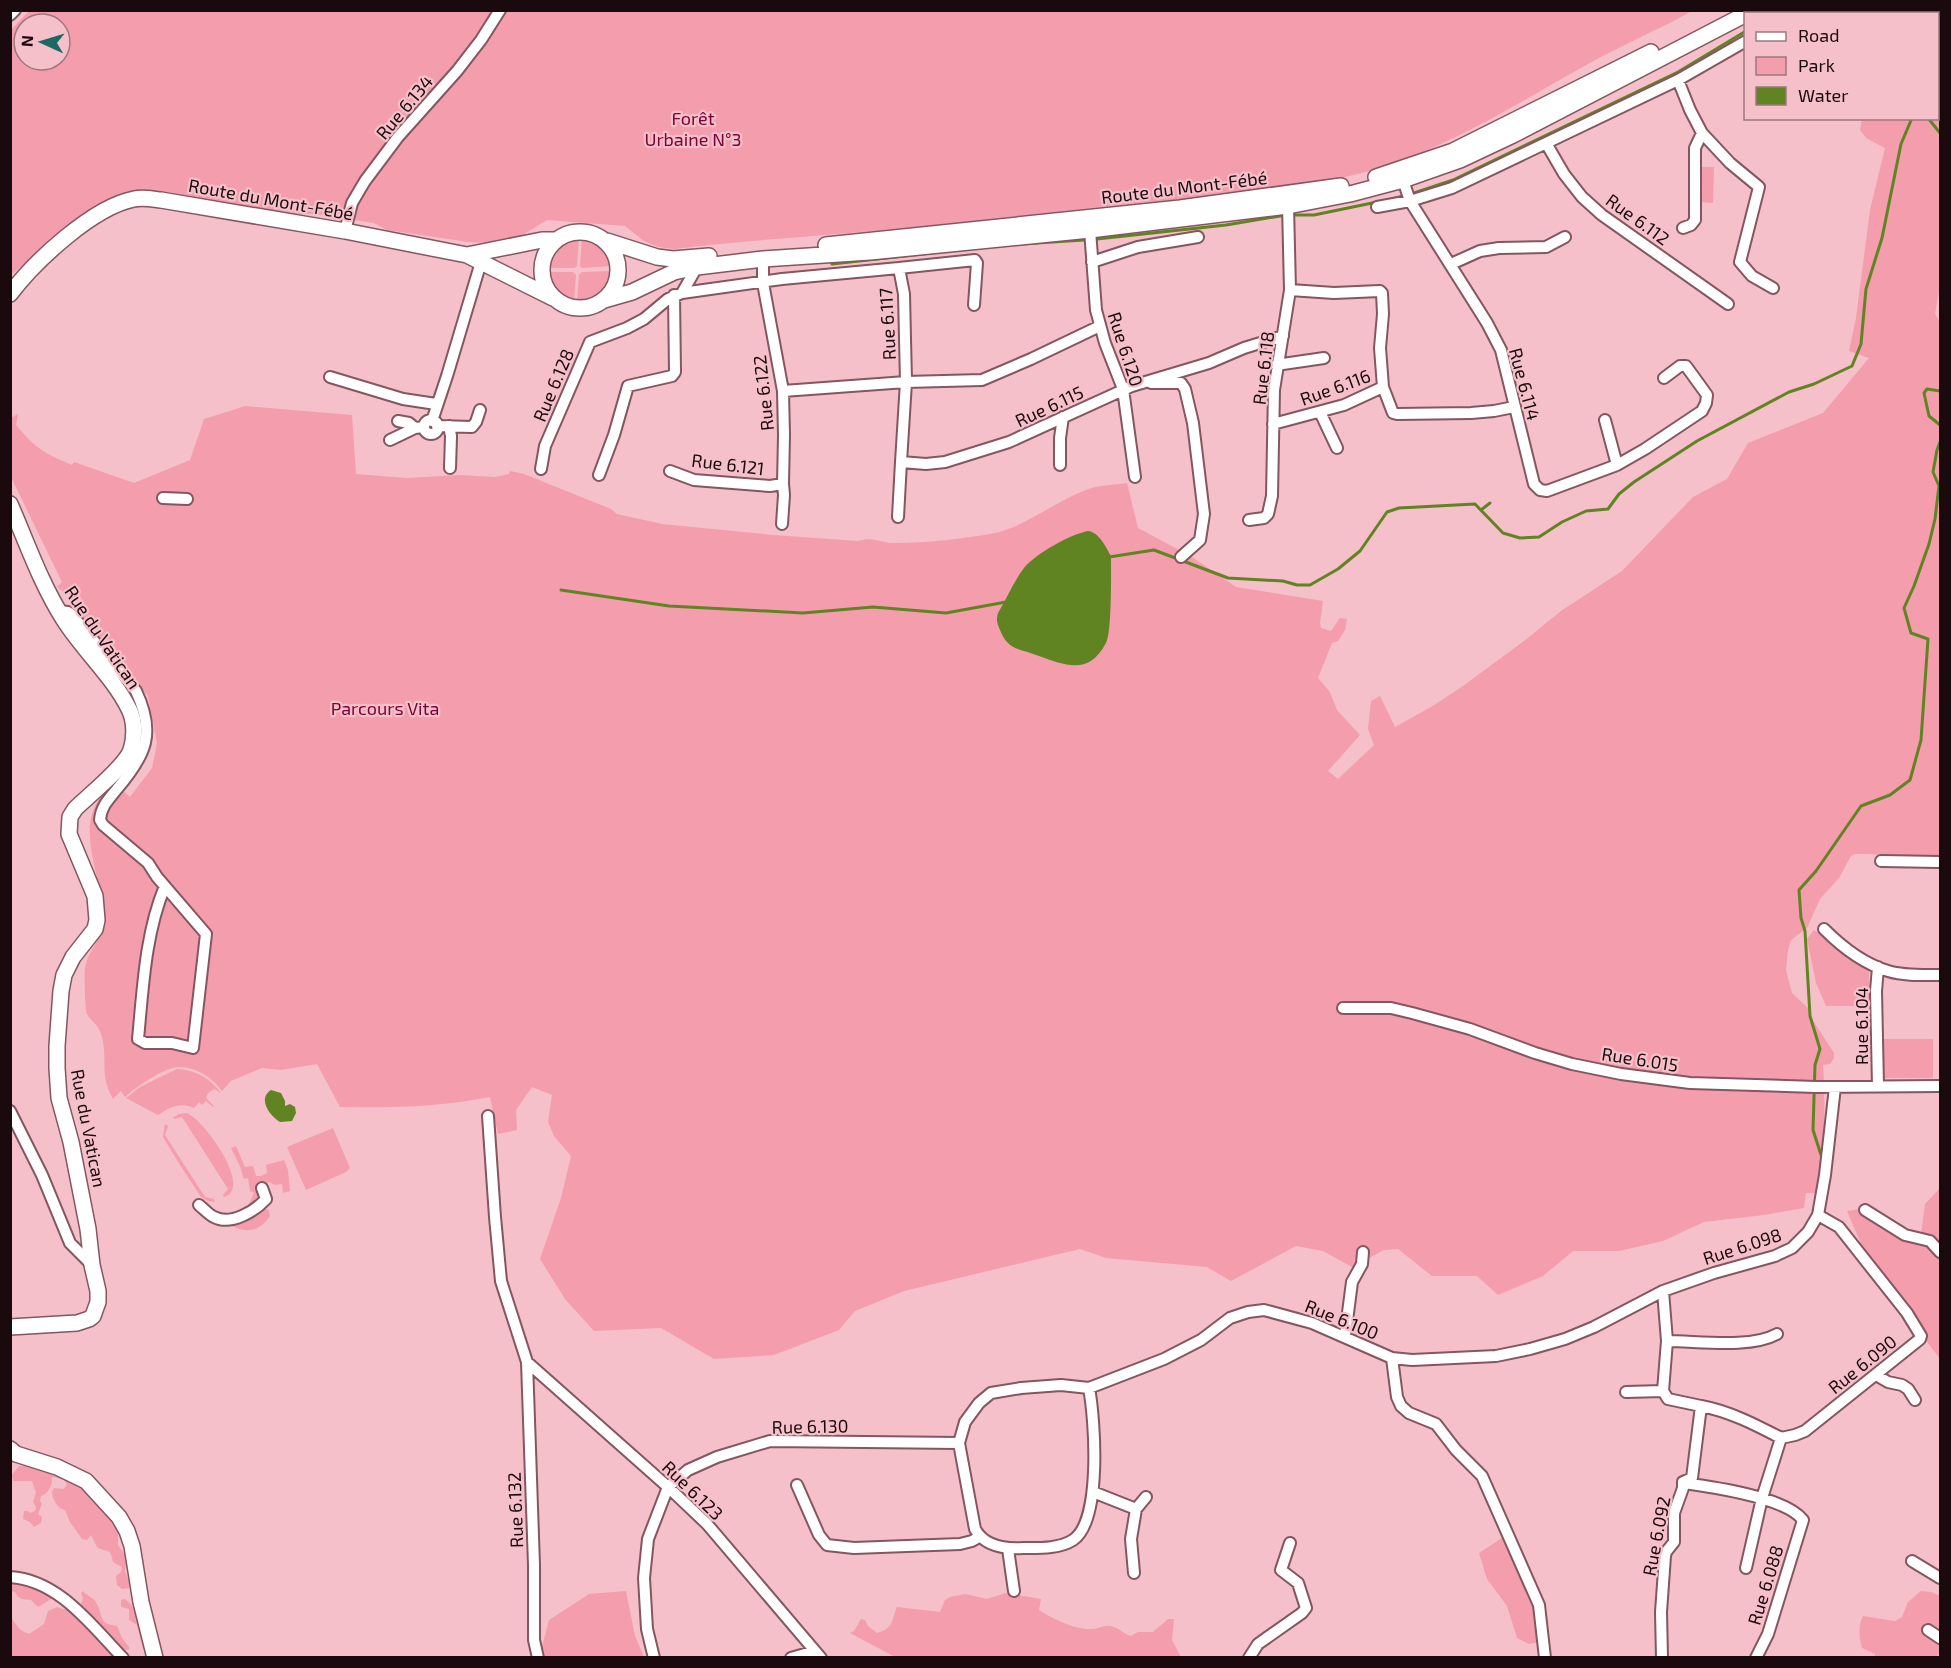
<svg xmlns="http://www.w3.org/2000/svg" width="1951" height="1668" viewBox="0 0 1951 1668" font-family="'Exo 2',sans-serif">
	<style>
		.green { fill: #f49dad; fill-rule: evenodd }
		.water { fill: #608421 }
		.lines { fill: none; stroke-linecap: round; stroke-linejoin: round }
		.stream { stroke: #608421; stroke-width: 3 }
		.street-casing { stroke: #84565f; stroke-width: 14 }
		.secondary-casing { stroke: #84565f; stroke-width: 18 }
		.street { stroke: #fff; stroke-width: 10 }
		.secondary { stroke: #fff; stroke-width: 15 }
		.labels { text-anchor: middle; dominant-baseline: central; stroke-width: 4.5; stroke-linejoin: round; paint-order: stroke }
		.street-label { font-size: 18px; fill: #1b0a0d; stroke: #f5c0c9 }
		.park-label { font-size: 18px; fill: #810035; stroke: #f5c0c9 }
	</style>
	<rect width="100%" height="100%" fill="#f5c0c9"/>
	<path class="green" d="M30 10 1692 11C1658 30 1622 45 1588 64 1514 105 1441 153 1358 174 1285 192 1211 196 1136 203 1052 212 967 222 882 230 813 237 744 240 675 249L658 247 644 241 625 226 547 220 516 239 490 243 469 242 387 230 374 223 315 214H269L170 192 152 191 136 192 43 248 11 275 10 31ZM24 24H60V60H24Z
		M1924 11H1940V285L1935 314 1940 322V858L1868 854H1855L1851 856 1839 878 1820 899 1807 928 1791 940 1788 950 1786 970 1792 993 1808 1008 1810 1016 1834 1053V1058L1830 1064 1823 1065C1826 1109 1824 1149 1817 1193H1806L1804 1208 1764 1215 1704 1222 1663 1241 1619 1251H1573L1543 1276 1498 1295 1477 1276H1432L1398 1249 1384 1250 1352 1267 1323 1251 1296 1246 1231 1281 1207 1267 1106 1258 1080 1249 904 1291 855 1311 839 1330 774 1355 714 1359 661 1328 594 1331 565 1299 540 1259 561 1198 571 1156 554 1136 548 1122 552 1095 532 1087 516 1110 517 1130 498 1134 490 1097C440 1107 391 1108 340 1107L317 1064 281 1070 262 1068 231 1081 222 1091C213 1078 195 1066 178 1067 163 1068 136 1087 125 1097L121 1091 113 1099C99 1073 108 1062 102 1037 99 1024 91 1022 87 1014 85 1009 84 974 85 968 88 949 103 942 103 916 102 872 67 816 115 784L130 797 152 768 157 743 148 696 94 631 72 610 77 602 57 587 62 582 11 477V418L18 414 16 425C36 449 44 453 72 465L74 462 134 483 190 460 204 419 245 406 352 415 356 474 407 478 459 475 495 477 509 474 510 471 524 474 611 509 617 514 662 524 773 535 858 541C872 536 881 543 894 543 928 543 962 539 995 533 1028 525 1054 502 1086 490 1098 485 1114 485 1127 483L1138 528 1192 557 1236 587 1323 601 1320 623 1321 628 1331 631 1340 618 1347 619 1345 630 1338 641 1332 643 1318 678 1330 692 1337 710 1360 735 1328 771 1338 779 1374 745 1368 729 1371 701 1380 696 1395 727 1431 707 1463 686 1524 641 1561 611 1622 571 1693 497 1727 479 1748 443 1823 413 1869 358 1849 351 1856 318 1870 210 1885 148 1866 138 1860 130 1862 119 1938 118V14L1922 13Z
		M1702 167H1714L1713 203 1701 202Z
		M579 237 577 266 574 268H547C548 249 562 238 579 237Z
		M582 237C599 239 608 251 612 266L582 268 580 266Z
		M611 271C610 289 595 304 577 302L579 275 582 272Z
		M547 272H573L576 275 574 302C558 297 551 288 547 272Z
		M1814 930 1857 959 1869 971V1006H1826L1816 983 1807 939Z
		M1877 1039H1933V1078H1877Z
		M177 1069C195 1070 210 1078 221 1093L214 1089 208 1093 206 1098 214 1106 213 1107 206 1101 202 1105 199 1102 194 1108C180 1102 170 1107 158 1115L126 1098 140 1087Z
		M187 1113C203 1119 254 1188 224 1197L223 1195 228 1189 182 1117 175 1119 173 1118 179 1114Z
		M165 1124 168 1126 165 1135 205 1197 214 1199 215 1202 208 1201 201 1197 180 1165 163 1137Z
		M333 1128 350 1168 346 1172 306 1190 287 1147Z
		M236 1146 245 1167 253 1166 256 1176H261L267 1173 266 1165 284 1160 288 1170 290 1191 283 1193 282 1184 275 1185 269 1182 258 1187V1196L253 1208 248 1206 254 1193 250 1191 248 1178 244 1179 240 1166 231 1148Z
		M1940 1188V1359L1871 1267 1847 1211 1861 1209 1893 1227 1921 1234 1925 1204Z
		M261 1209H267L269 1211 270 1216C259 1233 243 1234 227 1223L239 1222Z
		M19 1466H31L47 1470 83 1488 115 1523 118 1533V1545L127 1558 125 1571 129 1581V1588L122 1589 117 1585 116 1576 121 1572 122 1567 113 1562C110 1546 108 1554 97 1547L91 1535 87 1540 82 1539 70 1522 65 1510C58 1509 52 1499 52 1492L54 1488 64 1489 67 1484 63 1479 52 1477C53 1485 48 1494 41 1496L40 1501 42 1504 38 1514 42 1517 41 1523 34 1527 30 1522 23 1519 24 1511H28L30 1513 35 1511 36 1507 33 1502 36 1493 32 1481H13L12 1475Z
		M1505 1536 1538 1607 1541 1642 1529 1644 1517 1638 1507 1606 1487 1579 1479 1553Z
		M10 1575H17L52 1597 51 1599 38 1607 31 1600C23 1599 19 1600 15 1592L11 1591Z
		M83 1591C86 1595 92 1597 95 1601 105 1614 95 1623 117 1626L122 1638 129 1647V1650L119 1649 117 1657H11L10 1613C13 1622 19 1631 29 1634L44 1624 48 1611 57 1607 63 1609 79 1610 83 1598 81 1593Z
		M626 1591 635 1636 644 1657 535 1658 543 1643 549 1620 589 1594Z
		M1921 1591 1931 1592 1940 1596V1651L1937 1657H1875V1654L1862 1648C1859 1637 1858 1626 1863 1616L1895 1621 1902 1617 1908 1602Z
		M1006 1593 1041 1599 1039 1610C1053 1619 1075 1630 1092 1629 1099 1629 1103 1625 1110 1626 1119 1627 1123 1634 1131 1636L1138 1632H1153L1168 1619H1174L1172 1640 1181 1657H895L850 1633 854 1631 861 1619 865 1620 868 1626 877 1633C894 1628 891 1621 897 1607L940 1612 945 1600 950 1597 965 1594 987 1599Z
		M125 1599C140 1610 142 1632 146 1649H143L137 1625 129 1620V1609L121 1607V1600Z"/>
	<path class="water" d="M1088 531C1099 532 1106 547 1111 556 1111 571 1112 632 1106 643 1089 675 1067 666 1039 656 1021 649 1008 651 1000 630 997 623 996 620 998 613 1007 598 1014 581 1024 568 1035 554 1071 534 1088 531Z
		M271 1090 281 1093 285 1101V1106L290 1104 295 1107 296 1113 292 1121 280 1122C270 1116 257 1099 271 1090Z"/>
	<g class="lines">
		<path class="stream" d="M1772 14 1777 10
			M1938 89 1940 86
			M1928 118 1940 133
			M1384 201 1411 194 1453 180 1678 72 1746 31
			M1292 215H1314L1377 202
			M1097 239 1226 225 1286 215
			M1021 244 1084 240
			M832 264 940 252
			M1940 391 1927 389 1924 393 1929 416 1940 425
			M1481 510 1490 503
			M1109 557 1154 550 1228 578 1283 581 1297 585H1310L1338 569 1360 551 1387 512 1399 508 1475 504 1503 533 1520 538 1539 537 1562 522 1586 511 1608 509 1619 494 1634 482 1697 441 1789 392 1814 384 1852 366 1861 344 1866 289 1882 238 1901 144 1912 118
			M561 590 669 606 803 613 873 607 946 613 1006 602
			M1823 1161 1813 1130 1815 1065 1820 1049 1810 1016 1805 931 1801 918 1799 890 1816 871 1861 806 1890 795 1910 780 1921 740 1928 639 1911 633 1904 608 1914 586 1929 544 1935 519 1939 486 1933 472 1937 450 1940 442"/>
		<g class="street-casing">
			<path id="street" d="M1790 14 1795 10
				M10 15 15 10
				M1678 80 1690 110 1702 133 1695 148V220L1691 225 1683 228
				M1702 133 1730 163 1759 187 1740 262 1752 276 1773 288
				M1546 143 1564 174 1582 197 1602 215 1728 304
				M1403 180 1410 201 1487 323 1501 350 1534 484 1540 490 1547 491 1617 465 1605 420
				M1377 207 1410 201 1452 188 1678 80 1746 41
				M1090 230 1096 310 1105 343 1123 389 1135 477
				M345 231 352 203 365 181 398 137 457 71 481 40 500 10
				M763 259V283L783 391 784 435 783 484 784 495 782 524
				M1092 262 1138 247 1198 237
				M1451 264 1480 251 1499 248 1546 247 1565 237
				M899 268 975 260 977 263 974 305
				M682 293 782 279 899 268 904 294 906 382 982 380 1031 359 1100 326
				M1276 365 1324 358
				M330 377 403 399 436 404
				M1151 383H1181L1185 389 1193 423 1204 514 1200 540 1181 557
				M1383 387 1393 413 1397 414 1471 413 1494 411 1514 407
				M783 391 906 382 901 462 926 464 945 462 1009 442 1132 386 1209 363 1244 348 1283 336
				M1320 412 1337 448
				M424 427a7 7 0 1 1 14 0a7 7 0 1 1-14 0Z
				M398 421 409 423 415 428
				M432 421 447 376 481 262
				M1273 424 1344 405 1383 387 1380 348 1383 314 1382 293 1380 291 1334 293 1290 290
				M437 426 472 427 476 422 480 410
				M449 426 451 436 450 468
				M390 440 415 428 424 427
				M1060 465V438L1063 417
				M1617 465 1645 449 1702 411 1706 403 1707 395 1686 366H1680L1664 378
				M541 469 545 446 590 342 627 328 644 319 668 299 682 293 697 267
				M670 471 694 480 770 486 783 484
				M599 475 614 435 628 386 672 376 675 372 674 295
				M163 498 187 499
				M898 517 901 462
				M1249 520 1264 518 1268 514 1272 496 1274 390 1290 290 1288 206
				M59 611 68 612 72 615 136 691C156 733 146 755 117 789 109 799 101 806 100 820L103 825 148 863 157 877 206 934 193 1048 172 1043H145L138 1039C143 988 145 934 165 886
				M1881 861 1940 862
				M1824 929C1841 946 1864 964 1888 971 1904 976 1924 975 1940 975
				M1343 1008H1391L1412 1013 1470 1029 1535 1053 1572 1064 1621 1074 1690 1083 1816 1087 1940 1086
				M1878 1086 1876 991 1878 967
				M10 1111 42 1175 70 1243 92 1265
				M488 1116 495 1217 501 1281 527 1362 534 1565V1640L538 1658
				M199 1205C204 1209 209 1215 214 1217 231 1226 255 1211 266 1199L262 1188
				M1865 1210 1905 1235 1930 1241 1940 1252
				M1663 1291 1667 1341 1663 1391 1668 1399 1701 1406
				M1345 1336 1352 1282 1362 1264 1363 1252
				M1667 1341C1698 1341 1750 1349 1777 1334
				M1392 1358 1412 1360 1496 1356 1530 1349 1565 1339 1594 1327 1663 1291 1714 1273 1775 1256 1792 1248 1808 1232 1818 1215
				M527 1362 668 1487 707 1524 821 1658
				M1876 1375 1888 1382 1902 1385 1908 1389 1915 1400
				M1089 1388C1095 1420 1102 1521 1073 1540 1059 1549 1039 1548 1023 1548 1005 1549 984 1546 975 1529L959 1443 965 1422 979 1403 991 1393 1021 1388 1061 1385 1089 1388 1164 1359 1201 1340 1230 1318 1248 1312 1264 1310 1312 1323 1392 1358 1397 1397 1401 1406 1409 1413 1436 1424 1456 1450 1482 1476 1539 1605 1545 1658
				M1626 1392 1663 1391
				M1684 1483C1713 1487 1785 1497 1803 1520L1768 1634 1756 1658
				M797 1485 819 1535 827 1545 854 1548 960 1544 972 1541 979 1537
				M1093 1492 1136 1509
				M1008 1549 1014 1591
				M1912 1561 1940 1578
				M1746 1568 1762 1498 1781 1438 1795 1435 1805 1431 1920 1339 1921 1336 1907 1313 1839 1227 1818 1215 1825 1175 1835 1087
				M1134 1573 1131 1539 1136 1509 1146 1497
				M10 1577C59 1580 91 1625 123 1658
				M1928 1630 1940 1638
				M654 1658 647 1629 644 1578 648 1539 668 1487 688 1470 717 1457 770 1441 959 1443
				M791 1658 815 1651
				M1249 1658 1258 1644 1302 1613 1306 1608 1298 1583 1281 1570 1290 1543
				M1662 1658 1661 1612 1665 1556 1666 1552 1674 1542V1513L1683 1488V1482L1692 1478 1701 1406C1729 1411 1756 1425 1781 1438"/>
		</g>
		<g class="secondary-casing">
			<path id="secondary" d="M1376 177 1453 151 1651 52
				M542 270a38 38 0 1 1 76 0a38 38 0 1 1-76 0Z
				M607 241 657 257 673 259 709 256
				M826 245 1180 208 1341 186
				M467 255 553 298
				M10 294C35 261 93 207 134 199 143 197 152 199 161 200L345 231 467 255 542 240H555
				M604 300 632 292 674 272 697 267 763 259 870 252 1090 230 1288 206 1350 194 1403 180 1460 160 1513 135 1746 14
				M10 504C27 543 41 584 64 620 83 650 114 678 129 709 135 721 135 737 131 750 126 766 88 796 75 809L70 817 69 834 95 896 97 920 95 929 73 957 64 975 61 991 57 1046V1068L59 1098 71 1142 88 1229 92 1265 98 1291V1302L93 1316 89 1319 77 1323 10 1327
				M10 1449 16 1454 57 1467 86 1481 119 1517 127 1531 132 1546 141 1602 155 1658"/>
		</g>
		<use href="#street" class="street"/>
		<use href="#secondary" class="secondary"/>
	</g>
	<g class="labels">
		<g class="street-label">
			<text transform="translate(404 107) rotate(-50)">Rue 6.134</text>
			<text transform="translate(1184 187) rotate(-7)">Route du Mont-Fébé</text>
			<text transform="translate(271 199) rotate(10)">Route du Mont-Fébé</text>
			<text transform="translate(1638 219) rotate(36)">Rue 6.112</text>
			<text transform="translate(887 324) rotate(-93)">Rue 6.117</text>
			<text transform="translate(1126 349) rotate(72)">Rue 6.120</text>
			<text transform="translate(1263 368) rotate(-83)">Rue 6.118</text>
			<text transform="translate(1525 384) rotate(75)">Rue 6.114</text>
			<text transform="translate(553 385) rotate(-67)">Rue 6.128</text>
			<text transform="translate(1335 387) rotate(-20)">Rue 6.116</text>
			<text transform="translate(763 393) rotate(-96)">Rue 6.122</text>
			<text transform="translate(1049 406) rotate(-25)">Rue 6.115</text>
			<text transform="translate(728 464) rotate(7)">Rue 6.121</text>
			<text transform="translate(103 637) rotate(56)">Rue du Vatican</text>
			<text transform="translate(1861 1026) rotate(-90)">Rue 6.104</text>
			<text transform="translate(1640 1059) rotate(9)">Rue 6.015</text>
			<text transform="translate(89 1128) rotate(79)">Rue du Vatican</text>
			<text transform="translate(1742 1246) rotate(-18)">Rue 6.098</text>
			<text transform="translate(1342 1319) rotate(22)">Rue 6.100</text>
			<text transform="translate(1862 1364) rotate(-39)">Rue 6.090</text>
			<text transform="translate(810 1426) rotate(-1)">Rue 6.130</text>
			<text transform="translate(693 1490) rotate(44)">Rue 6.123</text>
			<text transform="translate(515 1510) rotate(-92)">Rue 6.132</text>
			<text transform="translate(1656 1536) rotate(-79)">Rue 6.092</text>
			<text transform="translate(1765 1585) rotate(-73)">Rue 6.088</text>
		</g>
		<g class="park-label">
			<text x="693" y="118">Forêt<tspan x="693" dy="21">Urbaine N°3</tspan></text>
			<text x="385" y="708">Parcours Vita</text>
		</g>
	</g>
	<rect width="1951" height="1668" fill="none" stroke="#1b0a0d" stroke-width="24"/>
	<rect x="1744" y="12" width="195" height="108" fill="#f5c0c9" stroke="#9e777e" stroke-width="1.5"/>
	<rect x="1756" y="32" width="30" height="9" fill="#ffffff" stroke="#9e777e" stroke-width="1.5"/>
	<text x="1798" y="42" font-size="18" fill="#1b0a0d">Road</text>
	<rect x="1756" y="57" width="30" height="18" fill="#f49dad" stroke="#9e777e" stroke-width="1.5"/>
	<text x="1798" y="72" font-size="18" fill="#1b0a0d">Park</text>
	<rect x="1756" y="87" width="30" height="18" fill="#608421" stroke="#9e777e" stroke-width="1.5"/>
	<text x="1798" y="102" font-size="18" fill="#1b0a0d">Water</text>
	<g transform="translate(42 42) rotate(274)"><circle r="28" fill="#f5c0c9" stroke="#9e777e" stroke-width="1.5"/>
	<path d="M0-4.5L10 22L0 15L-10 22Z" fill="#1c6862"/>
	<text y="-9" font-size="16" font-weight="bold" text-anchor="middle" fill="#1b0a0d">N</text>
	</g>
</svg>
